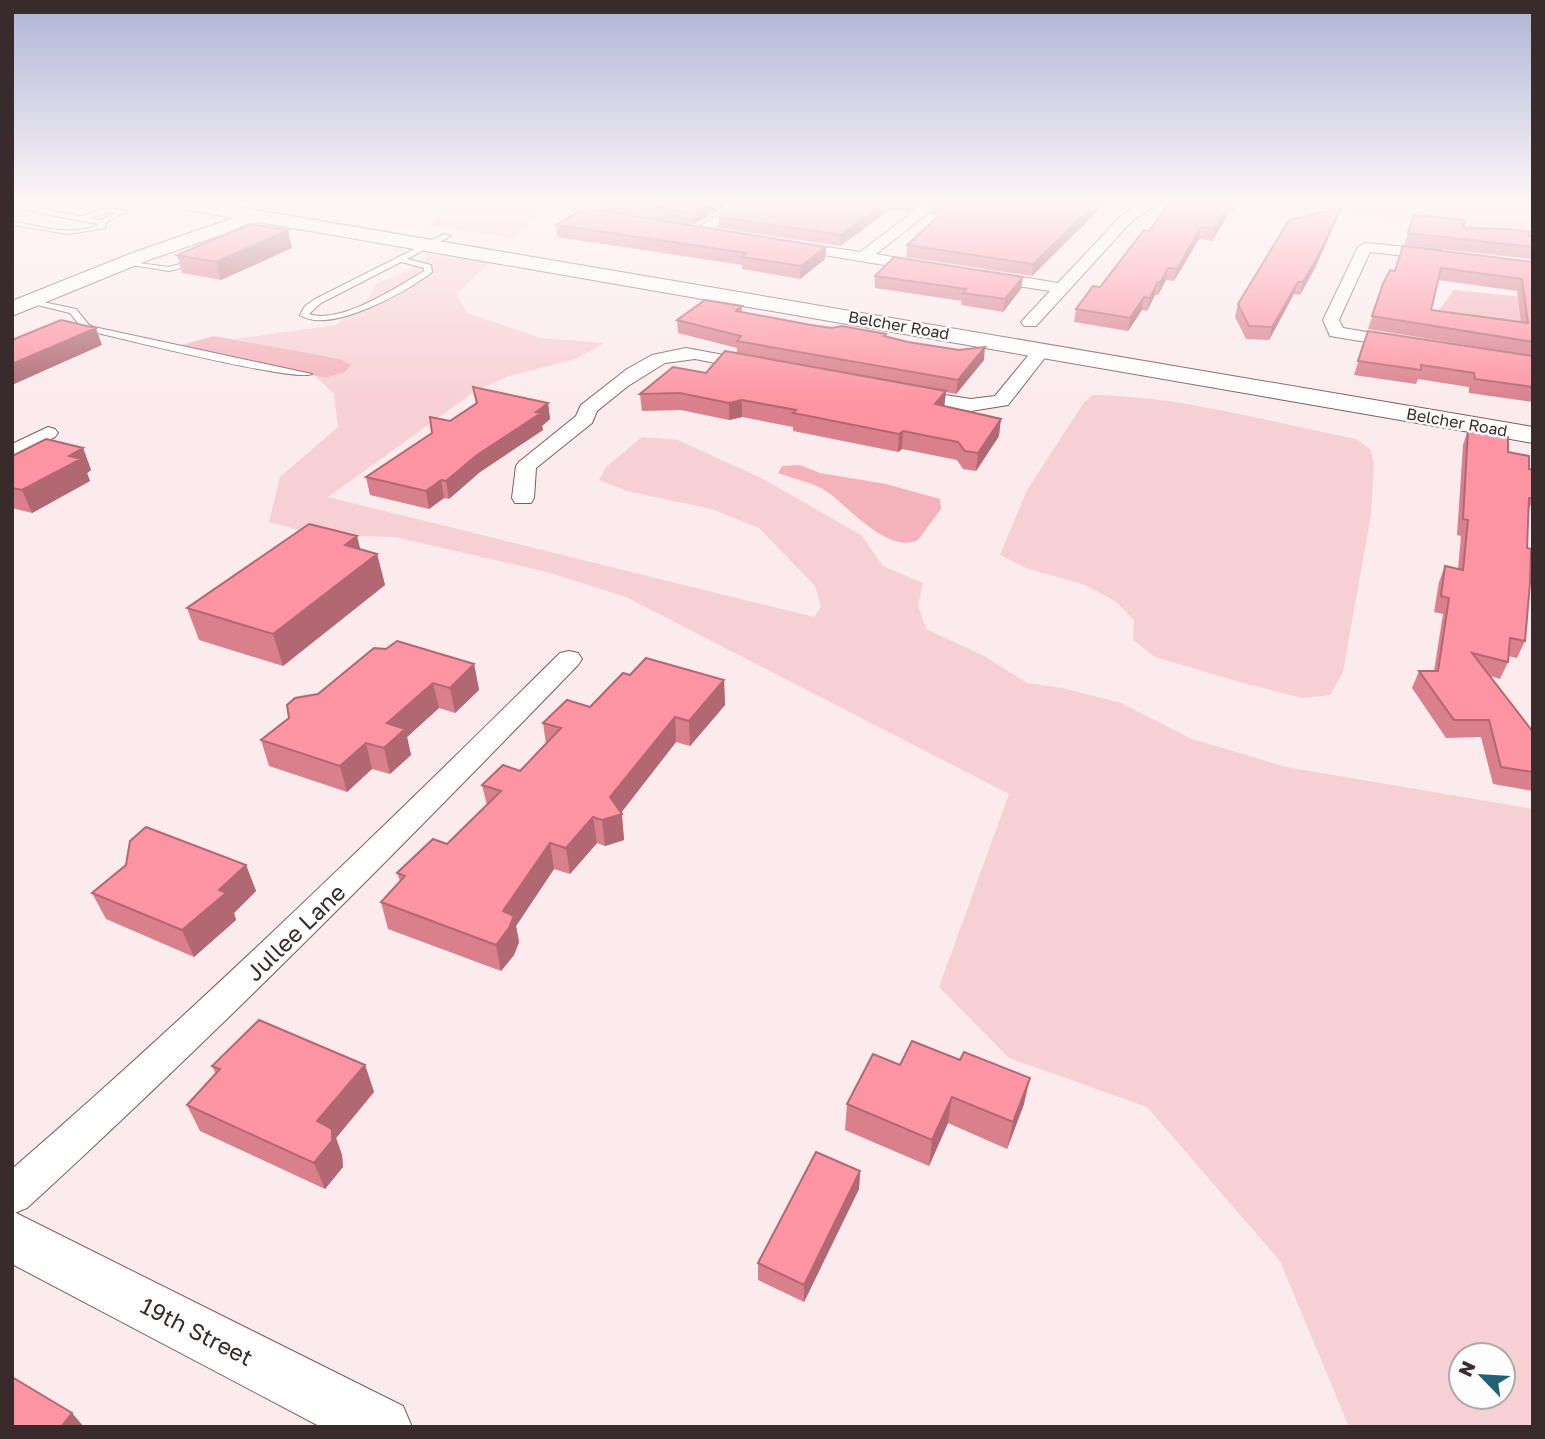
<svg xmlns="http://www.w3.org/2000/svg" width="1545" height="1439" viewBox="0 0 1545 1439" font-family="'Golos Text',sans-serif">
	<style>
		.green { fill: #f7d0d4; fill-rule: evenodd }
		.water { fill: #f4b3bb }
		.lines { fill: none; stroke-linecap: round; stroke-linejoin: round }
		.service-casing { stroke: #7c5c5f; stroke-width: 2 }
		.minor-casing { stroke: #7c5c5f; stroke-width: 2 }
		.tertiary-casing { stroke: #7c5c5f; stroke-width: 2 }
		.secondary-casing { stroke: #7c5c5f; stroke-width: 2 }
		.service { fill: #fff; fill-rule: evenodd }
		.minor { fill: #fff; fill-rule: evenodd }
		.tertiary { fill: #fff; fill-rule: evenodd }
		.secondary { fill: #fff; fill-rule: evenodd }
		.wall { fill: #da7f8c; fill-rule: evenodd }
		.shaded-wall { fill: #b16872 }
		.building { fill: #fd94a3; stroke: #b16872; stroke-width: 2; fill-rule: evenodd }
		.labels { text-anchor: middle; dominant-baseline: central; stroke-width: 5; stroke-linejoin: round; paint-order: stroke }
		.far-street-label { font-size: 16px; fill: #392b2c; stroke: #fdfdfd }
		.near-street-label { font-size: 23px; fill: #392b2c; stroke: #fdfdfd }
	</style>
	<rect width="100%" height="100%" fill="#fbebed"/>
	<path class="green" d="M439 203H550L512 238 429 225 440 214Z
		M1283 203H1533V236L1282 205Z
		M425 252 490 262 456 294 467 313 541 338 604 343 576 359 509 376 474 392 328 497 814 617 821 607 815 586 759 528 711 509 627 491 599 480 606 467 642 437 678 440 763 479 861 535 883 566 923 583 918 606 926 629 984 656 1027 683 1062 688 1121 703 1192 739 1286 767 1533 809V1427H1349L1280 1261 1147 1107 1009 1058 939 987 1009 794 626 597 547 572 395 537 317 535 269 522 280 477 338 427 334 394 315 376 325 378 351 366 340 359 296 353 235 339 336 325 371 295 374 285 419 265 427 257ZM1461 1355H1503V1397H1461Z
		M1092 395C1181 396 1269 422 1356 439L1371 450 1374 464 1371 515 1343 672 1330 695 1302 698 1243 683 1155 657 1133 640 1134 620 1115 601 1085 585 1026 568 1000 555 1027 490 1083 404Z"/>
	<path class="water" d="M1454 290 1533 298V324L1439 310Z
		M214 336 340 359 351 365 345 372 325 378 178 346Z
		M800 465 820 473 886 484 940 499 941 509 918 540C889 554 850 509 829 493 816 483 793 479 778 473L782 466Z"/>
	<g class="lines">
		<g class="service-casing">
			<path id="service" d="M16 205 81 216 109 208 127 211 106 223 105 228 69 234 12 225V221C38 226 75 238 98 224L14 208ZM109 212 115 213 101 220 90 218Z
				M444 234 451 236 407 259 431 265 432 272C407 292 329 335 300 315L305 306 315 299ZM401 262 424 268V271C397 287 340 325 309 314L321 303Z
				M198 259H201V263L169 271 120 263 124 261 169 267Z
				M29 299 76 309 89 325 94 327 312 374C297 383 119 338 89 331L83 329 70 313 29 303Z"/>
		</g>
		<g class="minor-casing">
			<path id="minor" d="M568 203H582L586 208 621 216 623 219 616 223 576 214Z
				M737 203H754L704 234H694L692 231Z
				M925 203H941L876 254 932 264 935 267 932 270 927 272 787 249 780 245 787 241 860 252Z
				M1142 203H1158L1131 222 1036 326H1024L1021 322 1050 291 985 281 977 276 985 271 1058 283 1121 216Z
				M1365 243 1440 250 1448 255 1440 260 1370 252 1339 320 1343 328 1408 339 1411 343 1408 347 1402 348 1330 336 1323 320 1358 247Z
				M1042 345 1051 350 1008 405 971 411 906 401 896 395 906 389 971 399 995 396 1036 346Z
				M686 348 756 361 765 366 756 371 695 359 665 363 628 386 597 411 592 423 536 468 534 498 531 503H515L512 498 516 466 519 462 576 416 581 405 627 369 652 355Z
				M48 427 55 429 58 433 55 437 12 458V444Z
				M569 651 578 653 582 659 578 665C399 850 217 1034 27 1208L12 1214V1169C202 1004 381 830 560 653Z"/>
		</g>
		<g class="tertiary-casing">
			<path id="tertiary" d="M12 1211 403 1406 412 1427H321L12 1264Z"/>
		</g>
		<g class="secondary-casing">
			<path id="secondary" d="M173 203H215L1533 427V443L258 222 146 261 12 316V301L132 253 233 218 182 209Z"/>
		</g>
		<use href="#service" class="service"/>
		<use href="#minor" class="minor"/>
		<use href="#tertiary" class="tertiary"/>
		<use href="#secondary" class="secondary"/>
	</g>
	<path class="wall" d="M601 203H725V207L694 224 602 210Z
		M741 203H921L909 212 891 209 840 246 719 228V217Z
		M1106 203 1032 276 906 257 907 245 939 216 930 215 931 204Z
		M1169 203H1239L1235 211 1231 210 1212 241 1199 239 1174 281 1166 280 1158 295H1155L1147 311 1142 310 1128 331 1074 322 1076 309 1100 287 1149 231Z
		M1341 208 1337 219 1315 268 1300 295 1294 294 1269 340 1246 339 1235 317 1238 304Z
		M1414 215 1464 228 1533 236V259L1404 245Z
		M556 225 826 247 825 259 800 279 742 269V265L557 237Z
		M292 248 221 280 182 273 177 255Z
		M1533 262V356L1368 329 1383 284 1395 271ZM1438 280 1517 291 1521 322 1431 310Z
		M875 276 1023 277 1021 289 1003 312 961 305 962 301 875 288Z
		M742 306V312L811 325 886 337 984 360 956 394 946 392 944 406 999 436 976 471 963 469 957 460 902 449 898 452 793 431V427L742 417 729 420 681 410 642 411 640 394 706 373 737 353V348L678 333 677 320Z
		M1368 331 1533 356V402L1469 393V387L1418 379 1416 384 1354 375Z
		M473 387 548 403 550 419 542 426 543 430 480 472 449 499 444 498 429 509 370 495 366 477 476 403Z
		M1468 430 1508 452 1529 469 1533 470V500L1528 511 1525 641 1517 658 1508 656V662L1500 679 1490 676 1533 732V791L1493 784 1481 737 1446 738 1412 688 1419 671H1434L1443 614 1434 612 1439 582 1445 566 1458 569 1461 536 1457 535 1463 445Z
		M83 448 91 470 87 473 90 481 32 513 12 508V456Z
		M360 549 377 554 385 585 283 666 199 640 187 608Z
		M474 664 479 690 455 713 439 708 407 737 411 755 390 774 372 769 347 792 269 766 261 740 289 718Z
		M630 675 724 680 725 705 690 746 676 742 621 813 624 840 605 846 597 843 570 874 554 869 516 926 519 942 514 955 501 971 388 929 381 902 400 881 397 873 447 844 487 805 482 785 520 771 546 744 543 723 590 707Z
		M246 865 256 891 234 913 236 920 194 957 106 919 92 893Z
		M365 1065 374 1092 336 1138 342 1155 343 1167 325 1189 200 1131 187 1105 216 1074 212 1066Z
		M900 1065 1024 1104 1007 1149 948 1123 929 1166 845 1130 847 1104Z
		M860 1171 859 1189 804 1302 758 1280V1263Z"/>
	<path class="shaded-wall" d="M712 203H725V207L694 224V213Z
		M884 203H891V209L840 246 841 235Z
		M910 203H921L909 212Z
		M1096 203H1106L1032 276 1033 264Z
		M1231 203H1232L1231 210 1212 241 1214 229Z
		M1341 208 1337 219 1315 268 1300 295 1303 282Z
		M1201 227 1199 239 1174 281 1177 269Z
		M288 230 292 248 221 280 216 262Z
		M826 247 825 259 800 279 801 266Z
		M1168 268 1166 280 1158 295 1160 283Z
		M1023 277 1021 289 1003 312 1005 299Z
		M1158 282 1155 295 1147 311 1150 298Z
		M1298 282 1294 294 1269 340 1272 327Z
		M1144 297 1142 310 1128 331 1130 318Z
		M96 328 102 345 12 385V364Z
		M985 347 984 360 956 394 958 380Z
		M946 391 944 409 935 404Z
		M742 400V417L729 420V403Z
		M548 403 550 419 542 426 543 430 480 472 449 499 446 481 477 455Z
		M1001 419 999 436 976 471 978 453Z
		M903 431 902 449 898 452 899 434Z
		M83 448 91 470 87 473 90 481 32 513 22 490 69 456Z
		M441 480 444 498 429 509 426 491Z
		M357 536 364 564 377 554 385 585 283 666 273 634 345 545Z
		M474 664 479 690 455 713 450 688Z
		M724 680 725 705 690 746 689 721Z
		M433 683 439 708 407 737 411 755 390 774 384 748 387 723Z
		M675 717 676 742 620 814H622L624 840 605 846 602 820 610 797Z
		M366 743 372 769 347 792 340 766Z
		M593 817 597 843 570 874 566 848Z
		M550 843 554 869 516 926 519 942 514 955 501 971 496 945 503 911Z
		M246 865 256 891 234 913 236 920 194 957 182 930 219 890Z
		M365 1065 374 1092 336 1138 342 1155 343 1167 325 1189 314 1163 317 1121Z
		M1030 1078 1024 1104 1007 1149 1013 1122Z
		M952 1097 948 1123 929 1166 932 1140Z
		M860 1171 859 1189 804 1302V1285Z
		M72 1413 84 1427H61Z"/>
	<path class="building" d="M629 203H712L694 213Z
		M741 203H884L841 235 719 217Z
		M932 203H1096L1033 264 907 245 949 206 931 204Z
		M1169 203H1231L1214 229 1201 227 1177 269 1168 268 1160 283 1158 282 1150 298 1144 297 1130 318 1076 309 1093 286 1100 287 1144 230 1149 231Z
		M585 208 826 247 801 266 742 257 746 253 556 225Z
		M1341 208 1318 256 1303 282H1298L1272 327 1249 326 1238 304 1289 220Z
		M1414 215 1464 220V228L1506 229 1529 232V236H1533V247L1408 233Z
		M250 224 288 230 216 262 177 255Z
		M1403 246 1533 262V342L1372 316 1383 284 1390 270 1395 271ZM1441 268 1522 279 1528 323 1431 310Z
		M894 257 1023 277 1005 299 963 293 966 289 875 276Z
		M705 300 742 306 736 311 811 325 832 328 842 326 886 334 884 336 908 342 959 350 985 347 958 380 737 341 741 336 677 320Z
		M61 320 96 328 12 364V340Z
		M1368 331 1533 356V387L1475 379 1474 373 1421 365V370L1358 361Z
		M725 351 946 391 935 404 1001 419 978 453 965 451 958 442 903 431 899 434 793 413 796 410 742 400 729 403 680 393 640 394 673 367 706 373Z
		M473 387 548 403 536 412 541 413 477 455 446 481 441 480 426 491 366 477 432 433 430 417 450 421 477 403Z
		M1468 430 1508 437V452L1529 456V469L1533 470V498H1529L1527 548 1531 549 1530 583 1525 641 1510 638 1508 662 1472 653 1533 732V772L1501 767 1489 720H1454L1419 671H1438L1449 598 1441 596 1445 566 1463 570 1468 520 1463 519Z
		M46 439 83 448 69 456 81 459 22 490 12 488V456Z
		M309 524 357 536 345 545 377 554 273 634 187 608Z
		M397 641 474 664 450 688 433 683 387 723 405 729 384 748 366 743 340 766 261 740 289 718 287 705 295 698 318 694 374 648 386 649Z
		M646 658 724 680 689 721 675 717 610 797 622 814 602 820 593 817 566 848 550 843 503 911 514 916 509 928 496 945 381 902 405 876 397 873 433 839 447 844 501 791 482 785 503 765 520 771 561 728 543 723 567 700 590 707 623 673 630 675Z
		M146 827 246 865 219 890 226 893 182 930 92 893 126 865 130 841Z
		M259 1020 365 1065 317 1121 332 1129V1141L314 1163 187 1105 220 1069 212 1066Z
		M912 1041 960 1060 964 1052 1030 1078 1013 1122 952 1097 932 1140 847 1104 873 1054 900 1065Z
		M816 1152 860 1171 804 1285 758 1263Z
		M12 1377 72 1413 61 1427H12Z"/>
	<linearGradient id="sky" x2="0" y2="1"><stop stop-color="#adb4d6"/><stop offset="0.5" stop-color="#fdf6f7"/><stop offset="1" stop-color="#fdf6f7" stop-opacity="0"/></linearGradient>
	<rect width="1545" height="404" fill="url(#sky)"/>
	<g class="labels">
		<g class="far-street-label">
			<text transform="translate(899 325) rotate(10)">Belcher Road</text>
			<text transform="translate(1457 422) rotate(10)">Belcher Road</text>
		</g>
		<g class="near-street-label">
			<text transform="translate(295 932) rotate(-44)">Jullee Lane</text>
			<text transform="translate(197 1331) rotate(27)">19th Street</text>
		</g>
	</g>
	<rect width="1545" height="1439" fill="none" stroke="#392b2c" stroke-width="28"/>
	<g transform="translate(1482 1376) rotate(295)"><circle r="33" fill="#fdfdfd" stroke="#afa9a9" stroke-width="2"/>
	<path d="M0-5L12 26L0 18L-12 26Z" fill="#206276"/>
	<text y="-10" font-size="19" font-weight="bold" text-anchor="middle" fill="#392b2c">N</text>
	</g>
</svg>
